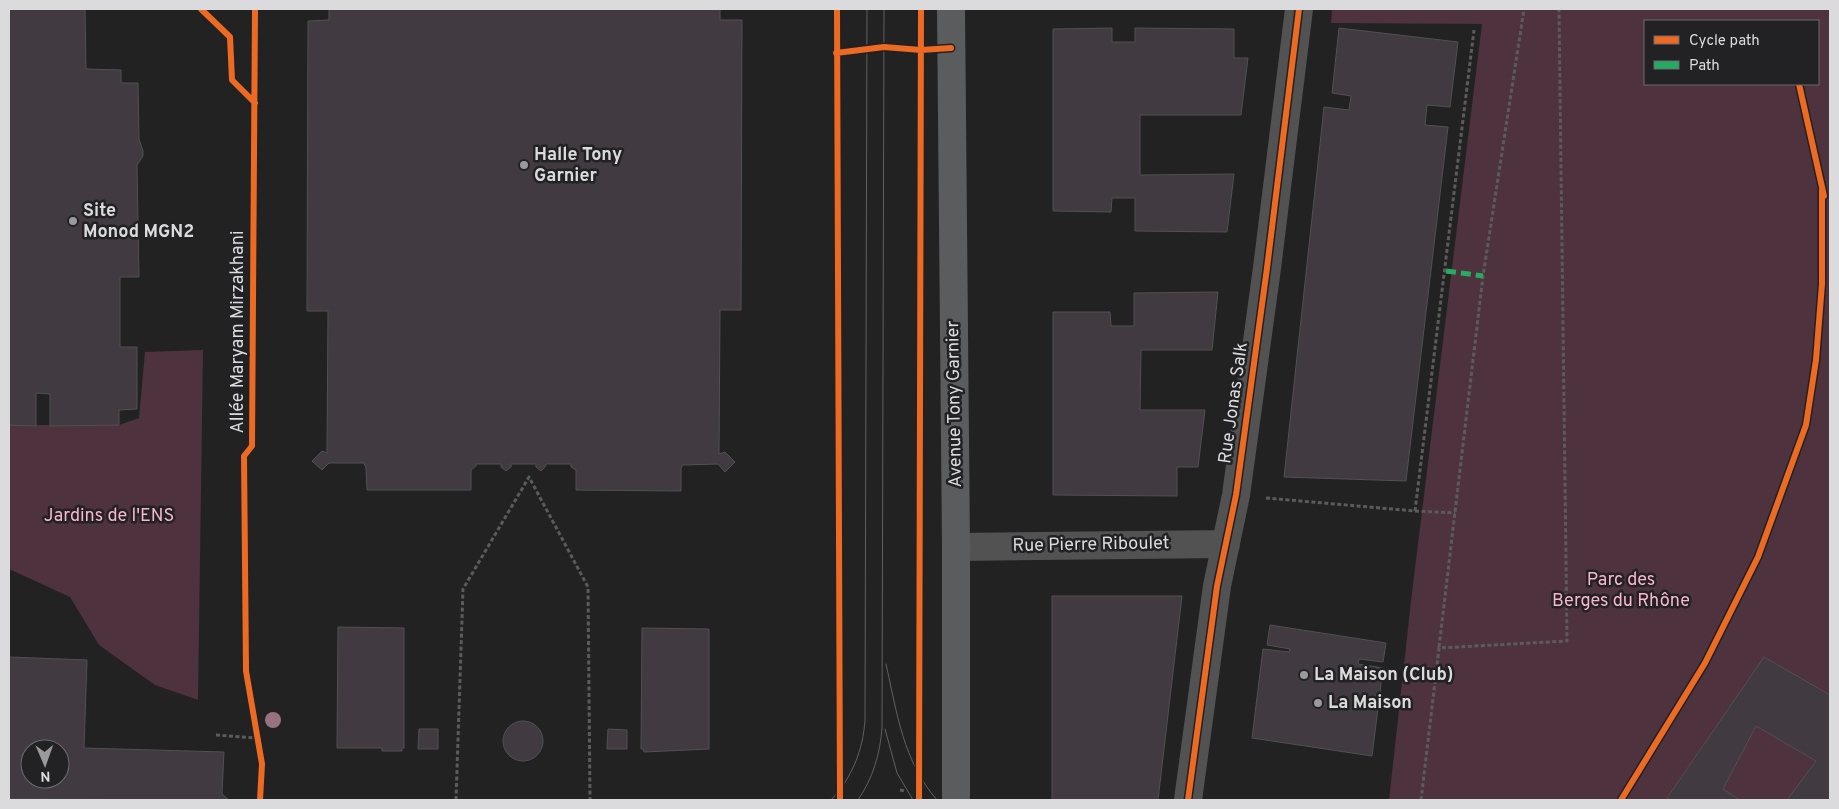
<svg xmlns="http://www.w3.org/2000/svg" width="1839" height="809" viewBox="0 0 1839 809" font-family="Overpass,sans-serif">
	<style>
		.green { fill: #4e323e; fill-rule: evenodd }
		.building { fill: #413a41; stroke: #515052; fill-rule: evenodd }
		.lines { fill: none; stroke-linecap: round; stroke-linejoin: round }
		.path { stroke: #5b5b5b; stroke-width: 3; stroke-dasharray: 4 2.5; stroke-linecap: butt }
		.minor { stroke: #525253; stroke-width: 28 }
		.major { stroke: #5b5c5d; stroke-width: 28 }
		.tram { stroke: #606060; stroke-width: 1 }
		.quiet { stroke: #26ab63; stroke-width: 5; stroke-dasharray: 10 5; stroke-linecap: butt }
		.cycleway-casing { stroke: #222124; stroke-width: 9 }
		.cycleway { stroke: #ed6a23; stroke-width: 6 }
		.tree { fill: #997282 }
		.poi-dot { fill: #9a9a9c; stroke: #222124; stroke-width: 2 }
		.labels { text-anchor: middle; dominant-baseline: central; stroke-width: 5; stroke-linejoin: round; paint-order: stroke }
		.poi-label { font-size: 18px; font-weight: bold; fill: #dbdbdd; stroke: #222124; text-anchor: start }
		.street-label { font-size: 18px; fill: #dbdbdd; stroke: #222124 }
		.park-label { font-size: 18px; fill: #fbb4cf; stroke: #222124 }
	</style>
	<rect width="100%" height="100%" fill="#222223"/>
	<path class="green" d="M1332 9H1830V800H1389L1411 601 1482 24 1331 23ZM1645 21H1818V84H1645Z
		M203 350 198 700 155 685 99 645 70 597 9 569V425H119L139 418 145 352Z"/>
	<path class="building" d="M9 9H85L86 69 121 70V83H138L139 139 143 151V156L137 165 139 277H120V347H137V409L119 410V425L50 426V394L36 393V426L9 425Z
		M329 9H720V20H742L741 310H720L719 454 725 452 735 462 725 472 718 464 683 465 681 468V491L576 490V470L571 467V464H546L545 467 541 471 536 467V464H511V467L506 471 501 467V464H476V466L471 470V490H367L366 468 364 463H329L322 470 312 461 322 451 327 453 328 311H307L308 21 329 20Z
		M1112 28V42H1135V28L1234 29V58H1248L1241 115H1140V175L1234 174 1227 232 1135 231V198H1112L1111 212 1053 211V29Z
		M1339 28 1458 42 1450 107 1427 105 1425 125 1448 127 1406 481 1284 477 1324 107 1349 110 1351 96 1332 93Z
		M1218 292 1212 350H1141L1140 410H1205L1198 467H1177V496L1053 495V312H1110L1111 326H1134V293Z
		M1052 596H1182L1158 800H1052Z
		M1270 625 1386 643 1383 662 1359 659 1358 664 1383 668 1372 756 1252 738 1263 649 1289 652 1290 649 1267 645Z
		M338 627 404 628V748H402V751H382V748H337Z
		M642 628 709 629V749L644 752 643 749H641Z
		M9 657 87 660 84 748 224 752 222 794 229 800 9 799ZM30 749H60V779H30Z
		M1764 657 1830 695V800H1787L1816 761 1756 726 1723 789 1740 800H1671L1667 798Z
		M503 741a20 20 0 1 1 40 0a20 20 0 1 1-40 0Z
		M419 729H438V749H418Z
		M608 729 627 730V749H607Z"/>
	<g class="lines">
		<path class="path" d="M201 9 230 37 232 80 255 103
			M255 9 252 446 244 456 246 671 262 764 260 800
			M903 51H912
			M1266 498 1415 511 1474 30
			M1415 511 1455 513
			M1439 647 1483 276 1524 9
			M216 735 257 738
			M900 790 906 791
			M456 800 463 589 529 477 588 587 590 800
			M1421 800 1439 648 1567 641 1559 9"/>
		<path class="minor" d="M956 547 1226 544
			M1188 800 1217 586 1236 495 1267 268 1299 9"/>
		<path class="major" d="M951 9 956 547V800"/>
		<path class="tram" d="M886 664C897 713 903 761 937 800
			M885 729 897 773 913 800
			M831 800C852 778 863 750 865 720L867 9
			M858 800C873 778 880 754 882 728L884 9"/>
		<path class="quiet" d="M1446 271 1483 276"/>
		<g class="cycleway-casing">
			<path id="cycleway" d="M201 9 230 37 232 80 255 103
				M255 9 252 446 244 456 246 671 262 764 260 800
				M837 9 840 800
				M836 53 884 47 921 50 951 48
				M1799 84 1824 196
				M919 800 921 9
				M1188 800 1217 586 1236 495 1267 268 1299 9
				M1621 800 1705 663 1758 557 1806 425 1816 360 1822 284V190"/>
		</g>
		<use href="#cycleway" class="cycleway"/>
	</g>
	<circle class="tree" cx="273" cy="720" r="8"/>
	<g class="poi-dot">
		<circle cx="524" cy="165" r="5"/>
		<circle cx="73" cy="221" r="5"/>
		<circle cx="1304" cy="675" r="5"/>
		<circle cx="1318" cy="703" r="5"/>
	</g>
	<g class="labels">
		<g class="poi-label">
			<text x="534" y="155">Halle Tony<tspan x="534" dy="21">Garnier</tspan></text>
			<text x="83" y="211">Site<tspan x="83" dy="21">Monod MGN2</tspan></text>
			<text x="1314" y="675">La Maison (Club)</text>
			<text x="1328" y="703">La Maison</text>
		</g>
		<g class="street-label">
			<text transform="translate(238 332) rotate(-90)">Allée Maryam Mirzakhani</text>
			<text transform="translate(1234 403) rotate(-82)">Rue Jonas Salk</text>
			<text transform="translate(955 404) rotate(-91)">Avenue Tony Garnier</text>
			<text transform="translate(1091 545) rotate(-1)">Rue Pierre Riboulet</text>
		</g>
		<g class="park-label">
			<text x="109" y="516">Jardins de l'ENS</text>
			<text x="1621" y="580">Parc des<tspan x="1621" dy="21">Berges du Rhône</tspan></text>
		</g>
	</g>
	<rect width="1839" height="809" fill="none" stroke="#dbdbdd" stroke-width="20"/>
	<rect x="1644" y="20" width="175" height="65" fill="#222124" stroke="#6c6b6e"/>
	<rect x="1654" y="36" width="25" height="8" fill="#ed6a23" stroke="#6c6b6e"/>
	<text x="1689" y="45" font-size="15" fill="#dbdbdd">Cycle path</text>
	<rect x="1654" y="61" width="25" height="8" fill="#26ab63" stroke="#6c6b6e"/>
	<text x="1689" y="70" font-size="15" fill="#dbdbdd">Path</text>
	<g transform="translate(45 764) rotate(178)"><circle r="24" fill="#222124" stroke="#6c6b6e"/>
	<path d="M0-4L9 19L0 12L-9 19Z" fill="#9a9a9c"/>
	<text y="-8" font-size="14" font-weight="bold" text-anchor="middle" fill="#dbdbdd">N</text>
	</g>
</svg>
